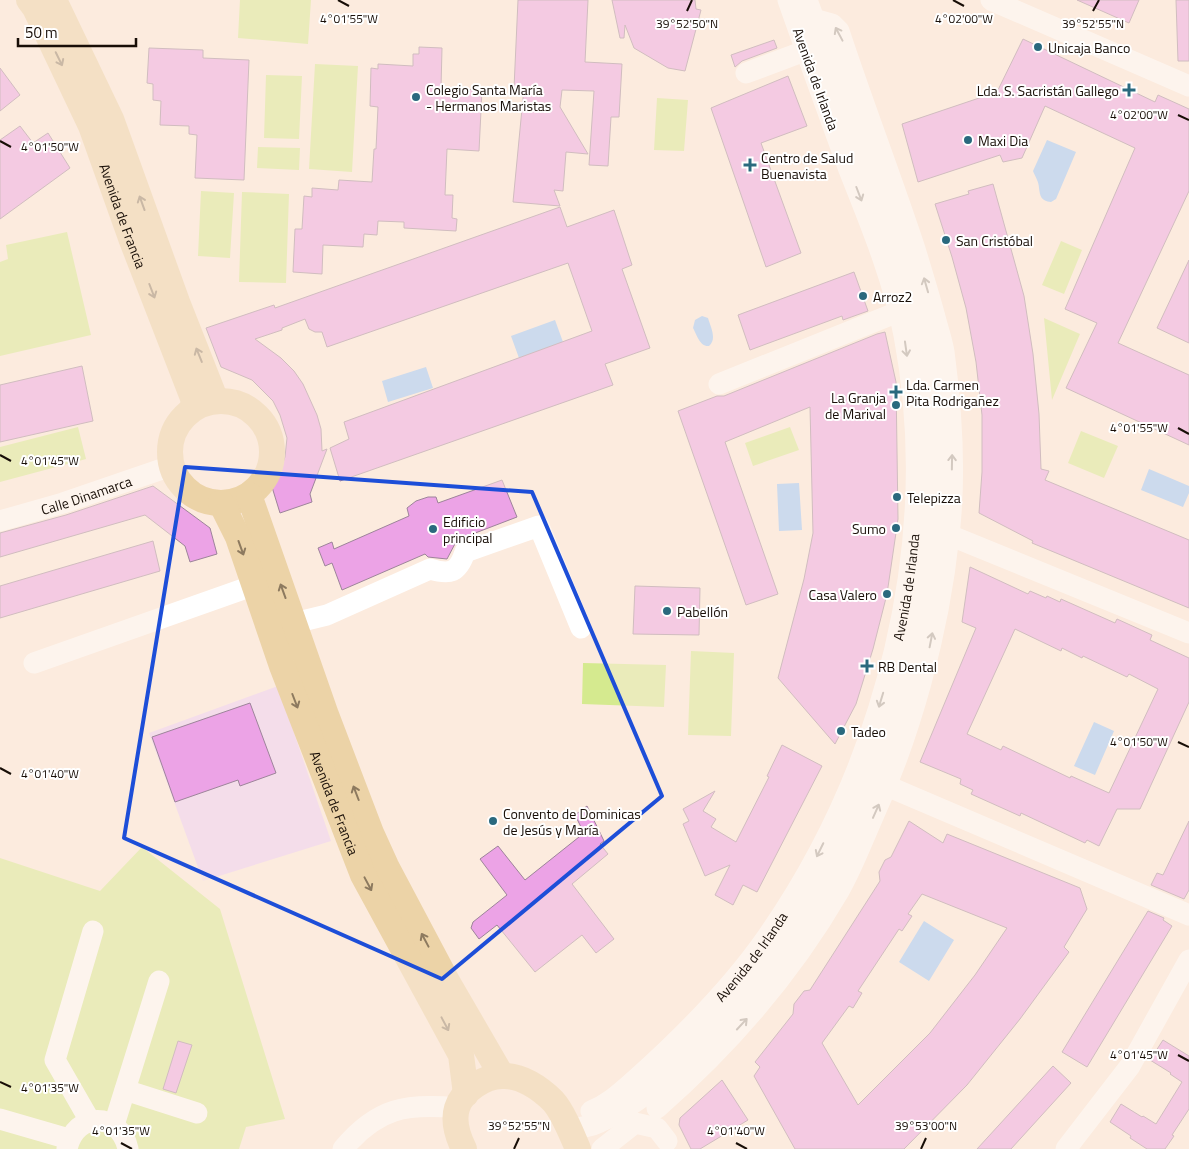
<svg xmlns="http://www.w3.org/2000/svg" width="1189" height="1149" viewBox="0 0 1189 1149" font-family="'Titillium Web',sans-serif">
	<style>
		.commercial { fill: #f4ddea }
		.green { fill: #d5ea8f }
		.water { fill: #92c5fe }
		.building { fill: #eca3e6; stroke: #9d849a; fill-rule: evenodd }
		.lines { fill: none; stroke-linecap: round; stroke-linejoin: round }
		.minor { stroke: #fff; stroke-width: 21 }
		.major { stroke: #ecd3a7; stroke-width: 26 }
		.oneway { stroke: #a39f9c }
		.oneway2 { stroke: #8d7a5f }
		.marked { fill: none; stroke: #1d4ed8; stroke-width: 4; stroke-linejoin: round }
		.ticks { fill: none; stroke: #180e07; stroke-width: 2 }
		.poi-dot { fill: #2a697e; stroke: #fff; stroke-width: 2 }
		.labels { text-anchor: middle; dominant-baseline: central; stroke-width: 4; stroke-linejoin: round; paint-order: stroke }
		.poi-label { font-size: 14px; fill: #180e07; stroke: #fff; text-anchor: start }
		.street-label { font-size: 14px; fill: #180e07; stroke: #fff }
		.ticks-label { font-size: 12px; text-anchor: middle; fill: #180e07; stroke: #fff; stroke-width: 4; stroke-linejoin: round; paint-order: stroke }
	</style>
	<rect width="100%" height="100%" fill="#fcebde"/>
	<path class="commercial" d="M278 686 331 841 203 881 149 733Z"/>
	<path class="green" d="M240 0H311L308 44 238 38Z
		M315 64 358 66 352 172 309 169Z
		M266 75 302 76 299 139 264 138Z
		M657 98 688 100 684 151 654 150Z
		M258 147 300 148 299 170 257 168Z
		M201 191 234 193 230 258 198 256Z
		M242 192 289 194 286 283 239 282Z
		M67 232 91 335 0 356V262L8 259 6 245Z
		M1061 241 1082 250 1064 294 1042 285Z
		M1044 318 1080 334 1052 400Z
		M78 427 86 459 0 482V447Z
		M790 427 799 450 753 466 745 443Z
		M1081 431 1118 446 1104 478 1068 463Z
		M691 651 734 653 731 736 688 735Z
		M583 663 666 665 664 707 582 704Z
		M142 847 220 909 285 1119 246 1127 239 1149H0V858L100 891Z"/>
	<path class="water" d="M1047 140 1076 152 1056 199 1051 202C1041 201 1040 196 1039 188 1039 182 1035 176 1033 171Z
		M702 316 708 318C711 328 717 339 709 346 700 347 697 335 693 328L695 320Z
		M555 320 563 342 519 358 511 336Z
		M426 367 433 388 388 402 382 381Z
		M1149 469 1189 486V493L1183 507 1141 490Z
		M799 483 802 530 779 531 777 484Z
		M1094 722 1114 731 1095 775 1074 766Z
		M924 921 954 940 929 981 899 962Z"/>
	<path class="building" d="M518 0H588L585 62 622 64 619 117H611L608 166 589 165 594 91 562 90 560 107 588 154 566 152 563 191 554 190 560 206 513 202 524 88H514Z
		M612 0H695L696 9 701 10 685 71 668 68 634 48 625 25 624 38H620Z
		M1077 0H1139L1129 23Z
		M1176 0H1189V61H1178Z
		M1023 39 1155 102 1158 95 1189 109V191L1118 343 1189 375V445L1066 388 1097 323 1065 309 1135 148 1045 106 1022 158 1003 162 1000 155 918 182 902 124 997 92Z
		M774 40 777 48 742 61 735 67 731 55Z
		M419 47 442 48 441 88 482 90 479 151 447 149 445 195H453L452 218 457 219 456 231 404 228V222L378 221 377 235 364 234 363 247 323 245 322 274 293 272 295 229H302L304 196 312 197V188L338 190 339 180 372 182 374 149H376L378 107 370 106 371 68 378 69V64L413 66V54H419Z
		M149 48 203 50V58L249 60 244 180 195 178 197 135 189 134V126L160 125 161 101 153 100V84L147 83Z
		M0 68 20 95 0 111Z
		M788 76 807 126 761 143 801 253 766 267 711 108Z
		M20 126 33 143 48 133 70 168 0 219V140Z
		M993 184 1024 296 1033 354 1039 414 1041 469 1049 471 1045 480 1189 540V608L1032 543 1033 541 979 513 982 472V415L976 362 966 308 952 257 935 204 969 194 968 191Z
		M560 207 567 227 614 210 632 265 622 269 650 348 605 364 613 385 340 481 330 448 349 439 344 422 592 331 568 263 327 347 322 332H315L309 329 305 319 282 328V330L255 339 281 358 294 371 303 384 317 415 321 429 322 451 327 449 310 494 312 502 280 513 272 487 278 476 285 457 287 438 280 415 273 401 252 380 221 367 206 328 274 305 275 308Z
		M1189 260V343L1157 328Z
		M854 272 868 311 843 320 842 316 750 350 738 315Z
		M885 332 896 382 898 519 887 594 873 649 856 704 835 744 778 678 804 579 813 533 810 407 725 442 778 594 746 605 678 411 717 396H724L877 334Z
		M82 366 93 421 0 442V385Z
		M502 480 517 517 457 540 447 559 428 557 425 554 342 590 332 563 325 566 318 548 332 542 334 549 409 516 407 508 416 501 428 497H436L438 503Z
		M153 486 210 528 217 554 190 562 185 546 145 515 0 557V533L66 515Z
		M153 541 160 571 0 618V586Z
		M970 567 1028 594 1030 591 1046 598 1047 596 1060 602 1061 599 1115 623 1117 619 1152 635 1150 640 1189 658V702L1140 809H1117L1099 846 1087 840 1085 843 1021 813 1020 816 971 794 973 790 960 784 961 779 920 762 976 628 962 622ZM1015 629 1061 651 1062 648 1082 658 1083 656 1127 677 1129 674 1158 689 1109 793 1071 776 1070 778 1003 746 1001 750 967 734Z
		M635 586 700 588 699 635 633 634Z
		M250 703 276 773 240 786 238 780 175 802 152 737Z
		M782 745 822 766 757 892 743 885 733 905 715 895 730 865 705 876 683 824 689 821 683 809 715 791 703 811 716 819 711 827 736 842 769 777 767 776Z
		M587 806 604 841 600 844 608 854 572 884 614 939 596 953 582 935 535 972 497 925 479 939 471 928 473 922 507 895 480 859 498 846 525 880 584 833 575 815Z
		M909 821 943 843 947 834 1080 888 1087 909 1064 947 1069 952 1020 1019 967 1085 904 1149H795L754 1076 760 1067 755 1062 793 1014 794 1004 804 991 810 990 880 881 879 872 885 860 891 857ZM922 894 1007 928 975 975 930 1033 858 1105 822 1043 849 1006 853 1008 862 993 858 991 899 929 902 931 912 916 908 914Z
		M1189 821V890L1184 899 1151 885 1157 873 1163 875Z
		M1148 911 1164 918 1163 920 1172 926 1087 1067 1062 1052Z
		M1163 1040 1189 1056V1109L1172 1135 1174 1136 1165 1149H1147L1130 1138 1131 1136 1110 1122 1121 1104 1142 1117 1143 1116 1156 1124 1182 1082 1170 1074 1171 1073 1150 1060Z
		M178 1041 192 1045 176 1093 163 1089Z
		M1053 1066 1071 1083 1011 1149H977Z
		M722 1080 748 1120 700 1149H691L679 1125 680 1118Z"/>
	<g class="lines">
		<g class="minor">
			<path d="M991 0 1189 86"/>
			<path d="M746 73 818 46"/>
			<path d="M719 384 898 312"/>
			<path id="s1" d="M0 521 63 503 171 466"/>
			<path d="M949 535 1189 633"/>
			<path d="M294 623 327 615 430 569C450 575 458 573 465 552L539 526 581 628"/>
			<path d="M34 663 255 585"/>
			<path d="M887 786 1189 915"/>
			<path d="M125 1090 197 1113"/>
			<path d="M657 1108C728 1046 792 972 839 891 851 870 860 847 869 826 910 737 939 633 949 535 956 475 952 412 944 352 942 340 938 329 935 317 929 295 922 272 915 249 891 176 863 104 839 31L832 24 814 19"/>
			<path id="s2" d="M591 1111C609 1104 622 1091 636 1079 684 1036 730 990 767 937 886 766 943 542 904 335 893 278 870 223 849 170 828 113 808 57 788 0"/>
			<path d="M0 1119 69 1139"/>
			<path d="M90 1121 55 1060 93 931"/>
			<path d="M114 1125 159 981"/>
			<path d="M569 1129C580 1128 590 1127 600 1122 656 1097 715 1033 753 986 831 886 881 771 911 649 922 604 932 557 934 509 937 447 930 384 918 323 909 275 890 228 874 182 852 121 829 60 807 0"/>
			<path d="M67 1149C75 1111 120 1111 128 1149"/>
			<path d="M343 1149C377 1108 406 1103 457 1108"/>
			<path d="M602 1149 635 1123 657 1128 667 1141"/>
			<path d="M1066 1149 1130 1066 1189 960"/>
		</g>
		<g class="major">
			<path id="s3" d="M29 0 35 8 91 126 131 238 193 398 194 408"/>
			<path d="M54 0 111 119 177 302 216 401"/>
			<circle cx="221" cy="452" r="51"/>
			<path d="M249 495 326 715 371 833 386 866 448 983 502 1076"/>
			<path id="s4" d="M221 503 238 537 282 666 363 875 461 1055 466 1094"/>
			<path d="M464 1149C458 1137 453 1121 457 1108 462 1091 485 1076 502 1076 521 1075 540 1088 553 1101 563 1112 572 1135 578 1149"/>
		</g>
	</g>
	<defs><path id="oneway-shaft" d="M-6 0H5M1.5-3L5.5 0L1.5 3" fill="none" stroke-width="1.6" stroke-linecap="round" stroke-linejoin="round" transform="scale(1.25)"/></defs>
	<g class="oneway">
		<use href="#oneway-shaft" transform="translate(839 34) rotate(-118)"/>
		<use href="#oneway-shaft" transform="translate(859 194) rotate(69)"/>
		<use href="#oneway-shaft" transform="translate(926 285) rotate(-106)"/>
		<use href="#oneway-shaft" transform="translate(906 349) rotate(82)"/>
		<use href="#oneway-shaft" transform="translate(952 462) rotate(-89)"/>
		<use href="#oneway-shaft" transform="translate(931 640) rotate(-79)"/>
		<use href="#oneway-shaft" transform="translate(881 700) rotate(107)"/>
		<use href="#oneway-shaft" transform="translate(876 811) rotate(-66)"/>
		<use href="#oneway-shaft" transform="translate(820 850) rotate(116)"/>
		<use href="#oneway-shaft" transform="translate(742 1024) rotate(-47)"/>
	</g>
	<g class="oneway2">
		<use href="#oneway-shaft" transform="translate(59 59) rotate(64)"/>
		<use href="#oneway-shaft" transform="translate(142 203) rotate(-110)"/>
		<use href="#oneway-shaft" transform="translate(152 291) rotate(69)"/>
		<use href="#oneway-shaft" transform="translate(199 355) rotate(-112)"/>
		<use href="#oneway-shaft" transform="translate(241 548) rotate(70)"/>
		<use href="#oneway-shaft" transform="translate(283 591) rotate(-110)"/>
		<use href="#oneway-shaft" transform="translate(295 701) rotate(69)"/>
		<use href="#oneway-shaft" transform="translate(356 793) rotate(-111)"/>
		<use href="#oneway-shaft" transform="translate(368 884) rotate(62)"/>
		<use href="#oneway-shaft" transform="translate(425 940) rotate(-118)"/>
		<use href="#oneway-shaft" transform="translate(445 1024) rotate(62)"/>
	</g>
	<path d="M0 0H1189V1149H0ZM185 467 532 492 662 796 442 979 124 838Z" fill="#fcebde" fill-opacity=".55" fill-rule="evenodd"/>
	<path class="marked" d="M185 467 532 492 662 796 442 979 124 838Z"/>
	<path class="ticks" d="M338 0 349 6M953 0 964 6M687 11 692 0M1093 11 1099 0M1178 115 1189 120M0 141 11 147M1178 428 1189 434M0 455 11 461M1178 742 1189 747M0 768 11 774M1178 1055 1189 1061M0 1082 11 1087M121 1143 132 1149M736 1143 747 1149M514 1149 519 1138M921 1149 926 1138"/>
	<g class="poi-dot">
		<circle cx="1038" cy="47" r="5"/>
		<path d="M1126.5 82.5h5v5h5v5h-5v5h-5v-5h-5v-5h5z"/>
		<circle cx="416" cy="97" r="5"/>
		<circle cx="968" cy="140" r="5"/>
		<path d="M747.5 157.5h5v5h5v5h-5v5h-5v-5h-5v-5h5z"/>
		<circle cx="946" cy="240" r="5"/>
		<circle cx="863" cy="296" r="5"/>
		<path d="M893.5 384.5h5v5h5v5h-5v5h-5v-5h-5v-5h5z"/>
		<circle cx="896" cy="405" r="5"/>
		<circle cx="897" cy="497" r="5"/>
		<circle cx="896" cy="528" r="5"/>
		<circle cx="433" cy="529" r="5"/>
		<circle cx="887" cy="594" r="5"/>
		<circle cx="667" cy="611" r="5"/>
		<path d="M864.5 658.5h5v5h5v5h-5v5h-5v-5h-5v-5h5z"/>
		<circle cx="841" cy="731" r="5"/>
		<circle cx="493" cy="821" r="5"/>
	</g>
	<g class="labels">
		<g class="poi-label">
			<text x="1048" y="47">Unicaja Banco</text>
			<text x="426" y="89">Colegio Santa María<tspan x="426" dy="16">- Hermanos Maristas</tspan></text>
			<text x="1119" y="90" text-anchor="end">Lda. S. Sacristán Gallego</text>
			<text x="978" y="140">Maxi Dia</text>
			<text x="761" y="157">Centro de Salud<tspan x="761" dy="16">Buenavista</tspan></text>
			<text x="956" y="240">San Cristóbal</text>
			<text x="873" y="296">Arroz2</text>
			<text x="906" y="384">Lda. Carmen<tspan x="906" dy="16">Pita Rodrigañez</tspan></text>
			<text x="886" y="397" text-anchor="end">La Granja<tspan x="886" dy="16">de Marival</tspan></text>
			<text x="907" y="497">Telepizza</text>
			<text x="443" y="521">Edificio<tspan x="443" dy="16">principal</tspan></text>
			<text x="886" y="528" text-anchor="end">Sumo</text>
			<text x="877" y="594" text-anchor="end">Casa Valero</text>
			<text x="677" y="611">Pabellón</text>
			<text x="878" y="666">RB Dental</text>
			<text x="851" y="731">Tadeo</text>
			<text x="503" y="813">Convento de Dominicas<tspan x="503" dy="16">de Jesús y María</tspan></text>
		</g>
		<g class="street-label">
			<text transform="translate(816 79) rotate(70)">Avenida de Irlanda</text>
			<text stroke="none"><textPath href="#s3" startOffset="236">Avenida de Francia</textPath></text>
			<text stroke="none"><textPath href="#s1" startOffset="90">Calle Dinamarca</textPath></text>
			<text stroke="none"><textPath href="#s2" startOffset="629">Avenida de Irlanda</textPath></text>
			<text stroke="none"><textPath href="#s4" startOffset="321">Avenida de Francia</textPath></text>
			<text stroke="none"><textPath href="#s2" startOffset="224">Avenida de Irlanda</textPath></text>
		</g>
	</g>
	<g class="ticks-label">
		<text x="349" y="23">4°01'55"W</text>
		<text x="964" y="23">4°02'00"W</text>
		<text x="687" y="28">39°52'50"N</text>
		<text x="1093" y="28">39°52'55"N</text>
		<text x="1139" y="119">4°02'00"W</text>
		<text x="50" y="151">4°01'50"W</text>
		<text x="1139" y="432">4°01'55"W</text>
		<text x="50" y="465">4°01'45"W</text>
		<text x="1139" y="746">4°01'50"W</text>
		<text x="50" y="778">4°01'40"W</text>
		<text x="1139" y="1059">4°01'45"W</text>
		<text x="50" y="1092">4°01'35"W</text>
		<text x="519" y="1130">39°52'55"N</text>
		<text x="926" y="1130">39°53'00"N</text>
		<text x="121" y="1135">4°01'35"W</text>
		<text x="736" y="1135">4°01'40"W</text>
	</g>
	<path d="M18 38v8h118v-8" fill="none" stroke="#180e07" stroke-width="2.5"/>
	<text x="25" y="38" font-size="15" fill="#180e07" stroke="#ffffff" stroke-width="4" paint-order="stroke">50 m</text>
</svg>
